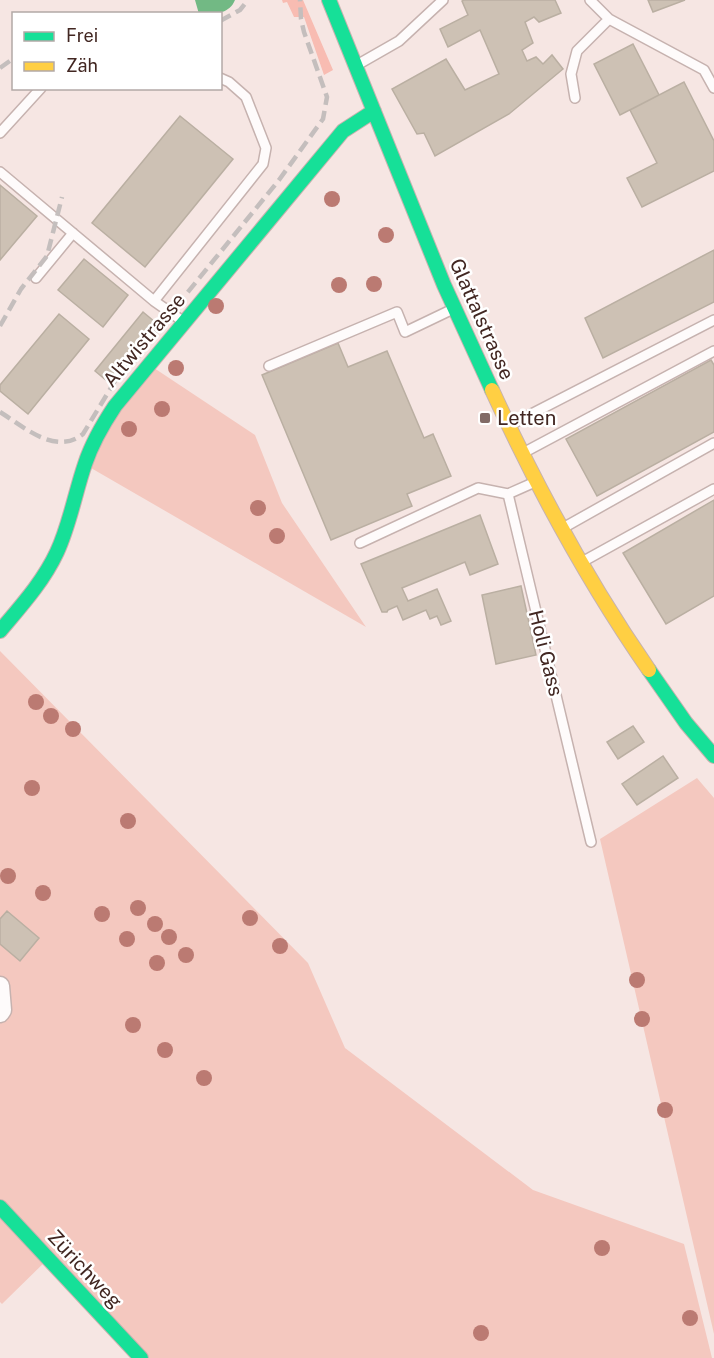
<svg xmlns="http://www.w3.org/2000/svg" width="714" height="1358" viewBox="0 0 714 1358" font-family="'Public Sans',sans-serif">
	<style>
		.green { fill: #f4c8bf }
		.forest { fill: #f8bcb2 }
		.water { fill: #72b984 }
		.building { fill: #cdc1b4; stroke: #baafa2; stroke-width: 1.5 }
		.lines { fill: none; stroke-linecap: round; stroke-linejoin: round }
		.lane-casing { stroke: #c6b2af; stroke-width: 12 }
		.street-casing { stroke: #c6b2af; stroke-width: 21 }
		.fast-casing { stroke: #c6b2af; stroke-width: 16 }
		.slow-casing { stroke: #c6b2af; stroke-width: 16 }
		.lane { stroke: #fefbfb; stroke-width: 9 }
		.street { stroke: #fefbfb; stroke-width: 18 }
		.fast { stroke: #16e098; stroke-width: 14 }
		.slow { stroke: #ffcf43; stroke-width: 14 }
		.rail { stroke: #c4bebd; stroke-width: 4.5; stroke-dasharray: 12 6; stroke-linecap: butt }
		.tree { fill: #bb7a72 }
		.poi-dot { fill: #816a66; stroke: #fff; stroke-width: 2 }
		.labels { text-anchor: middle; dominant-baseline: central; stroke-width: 5; stroke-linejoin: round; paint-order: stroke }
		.street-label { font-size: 20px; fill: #422722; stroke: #fff }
		.poi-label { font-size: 20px; fill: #422722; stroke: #fff; text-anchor: start }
	</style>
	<rect width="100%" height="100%" fill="#f6e6e3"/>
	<path class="green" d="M154 368 255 435 282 503 366 627 91 468 106 428Z
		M0 651 308 963 345 1048 533 1190 684 1244 712 1358H147L52 1255 2 1304 0 1302Z
		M697 778 714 798V1334L600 839Z"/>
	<path class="forest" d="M282 0H303L333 70 324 75 304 17H294L287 2 283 3Z"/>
	<path class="water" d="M195 0H235C229 15 213 14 199 14Z"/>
	<path class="building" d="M464 0H555L561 13 539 22 534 17 525 22 533 43 522 50 527 61 536 57 543 64 552 55 563 69 509 114 435 156 424 133 417 134 392 89 446 59 465 90 499 74 480 30 448 47 440 29 468 15 462 1Z
		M648 0H685L653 12Z
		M633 44 659 95 620 115 594 64Z
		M684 82 714 141V171L642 207 627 178 657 163 630 110Z
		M180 116 233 159 145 267 92 223Z
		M0 185 37 216 0 260Z
		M714 250V302L603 358 585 318Z
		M84 259 128 295 103 327 58 290Z
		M143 312 155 322 107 381 95 371Z
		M59 314 89 339 28 414 0 391V385Z
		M338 343 348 367 387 351 424 438 433 434 451 476 407 494 412 506 331 540 262 375Z
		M711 360 714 365V432L597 496 566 439Z
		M714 500V596L666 624 623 553Z
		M480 515 498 564 470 575 465 562 402 588 408 601 437 589 451 621 441 625 437 616 430 619 426 610 403 620 397 606 388 610 387 612H382L361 564Z
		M521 586 536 655 496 664 482 595Z
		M633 726 644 742 618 759 607 742Z
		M663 756 678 778 637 805 622 784Z
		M7 911 39 938 20 961 0 944V919Z"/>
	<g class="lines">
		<g class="lane-casing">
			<path id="lane" d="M590 0 609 19 704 70 714 88
				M357 65 399 41 443 0
				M575 98 571 74 577 51 609 19
				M0 133 41 88
				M0 172 154 301 184 322
				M36 278 73 233
				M154 301 263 164 266 148 246 97 229 82 220 78
				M269 366 397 312 405 332 453 309
				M510 425 714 320
				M523 453 714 351
				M535 482 508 494 591 842
				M563 528 714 443
				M360 543 478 488 508 494
				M582 562 714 489"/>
		</g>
		<g class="street-casing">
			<path id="street" d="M0 986 2 1010 0 1013"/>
		</g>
		<g class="fast-casing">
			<path id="fast" d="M329 0 444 285 492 390
				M0 631C21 606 43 582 57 552 70 524 75 493 85 464 92 443 103 424 115 406L343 131 374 111
				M649 670 686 723 714 756
				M0 1207 141 1358"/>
		</g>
		<g class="slow-casing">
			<path id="slow" d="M492 390C537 488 588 582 649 670"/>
		</g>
		<use href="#lane" class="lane"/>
		<use href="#street" class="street"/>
		<use href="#fast" class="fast"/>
		<use href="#slow" class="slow"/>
		<path class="rail" d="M220 21 240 10 248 0
			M0 68 14 58
			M0 326 21 289 47 256 62 197
			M0 412C24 427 56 456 83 434L118 376 136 360 157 330 279 180 323 119 327 97 304 32 301 19 300 0"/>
	</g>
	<g class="tree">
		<circle cx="332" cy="199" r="8"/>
		<circle cx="386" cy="235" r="8"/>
		<circle cx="374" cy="284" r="8"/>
		<circle cx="339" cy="285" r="8"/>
		<circle cx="216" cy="306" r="8"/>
		<circle cx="176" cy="368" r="8"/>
		<circle cx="162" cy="409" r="8"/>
		<circle cx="129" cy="429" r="8"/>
		<circle cx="258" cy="508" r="8"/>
		<circle cx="277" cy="536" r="8"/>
		<circle cx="36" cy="702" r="8"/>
		<circle cx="51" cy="716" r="8"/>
		<circle cx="73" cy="729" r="8"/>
		<circle cx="32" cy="788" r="8"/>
		<circle cx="128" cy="821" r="8"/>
		<circle cx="8" cy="876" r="8"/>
		<circle cx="43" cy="893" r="8"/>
		<circle cx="138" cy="908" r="8"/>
		<circle cx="102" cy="914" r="8"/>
		<circle cx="250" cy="918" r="8"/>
		<circle cx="155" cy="924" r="8"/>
		<circle cx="169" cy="937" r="8"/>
		<circle cx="127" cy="939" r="8"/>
		<circle cx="280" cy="946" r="8"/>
		<circle cx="186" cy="955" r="8"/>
		<circle cx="157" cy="963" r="8"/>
		<circle cx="637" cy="980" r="8"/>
		<circle cx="642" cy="1019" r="8"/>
		<circle cx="133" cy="1025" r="8"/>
		<circle cx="165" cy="1050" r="8"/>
		<circle cx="204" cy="1078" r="8"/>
		<circle cx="665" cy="1110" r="8"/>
		<circle cx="602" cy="1248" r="8"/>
		<circle cx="690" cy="1318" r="8"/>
		<circle cx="481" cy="1333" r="8"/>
	</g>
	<rect class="poi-dot" x="479" y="412" width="12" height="12" rx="3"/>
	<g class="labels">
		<g class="street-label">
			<text transform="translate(482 319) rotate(66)">Glattalstrasse</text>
			<text transform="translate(144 340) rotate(-50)">Altwistrasse</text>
			<text transform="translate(546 653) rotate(76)">Holi Gass</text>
			<text transform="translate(85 1269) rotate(47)">Zürichweg</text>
		</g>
		<g class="poi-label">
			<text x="497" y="418">Letten</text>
		</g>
	</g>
	<rect x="12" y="12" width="210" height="78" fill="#ffffff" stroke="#b3a9a7" stroke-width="1.5"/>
	<rect x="24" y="32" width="30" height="9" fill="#16e098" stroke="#b3a9a7" stroke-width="1.5"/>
	<text x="66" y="42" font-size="18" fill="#422722">Frei</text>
	<rect x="24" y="62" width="30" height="9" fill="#ffcf43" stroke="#b3a9a7" stroke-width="1.5"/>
	<text x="66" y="72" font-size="18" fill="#422722">Zäh</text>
</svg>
